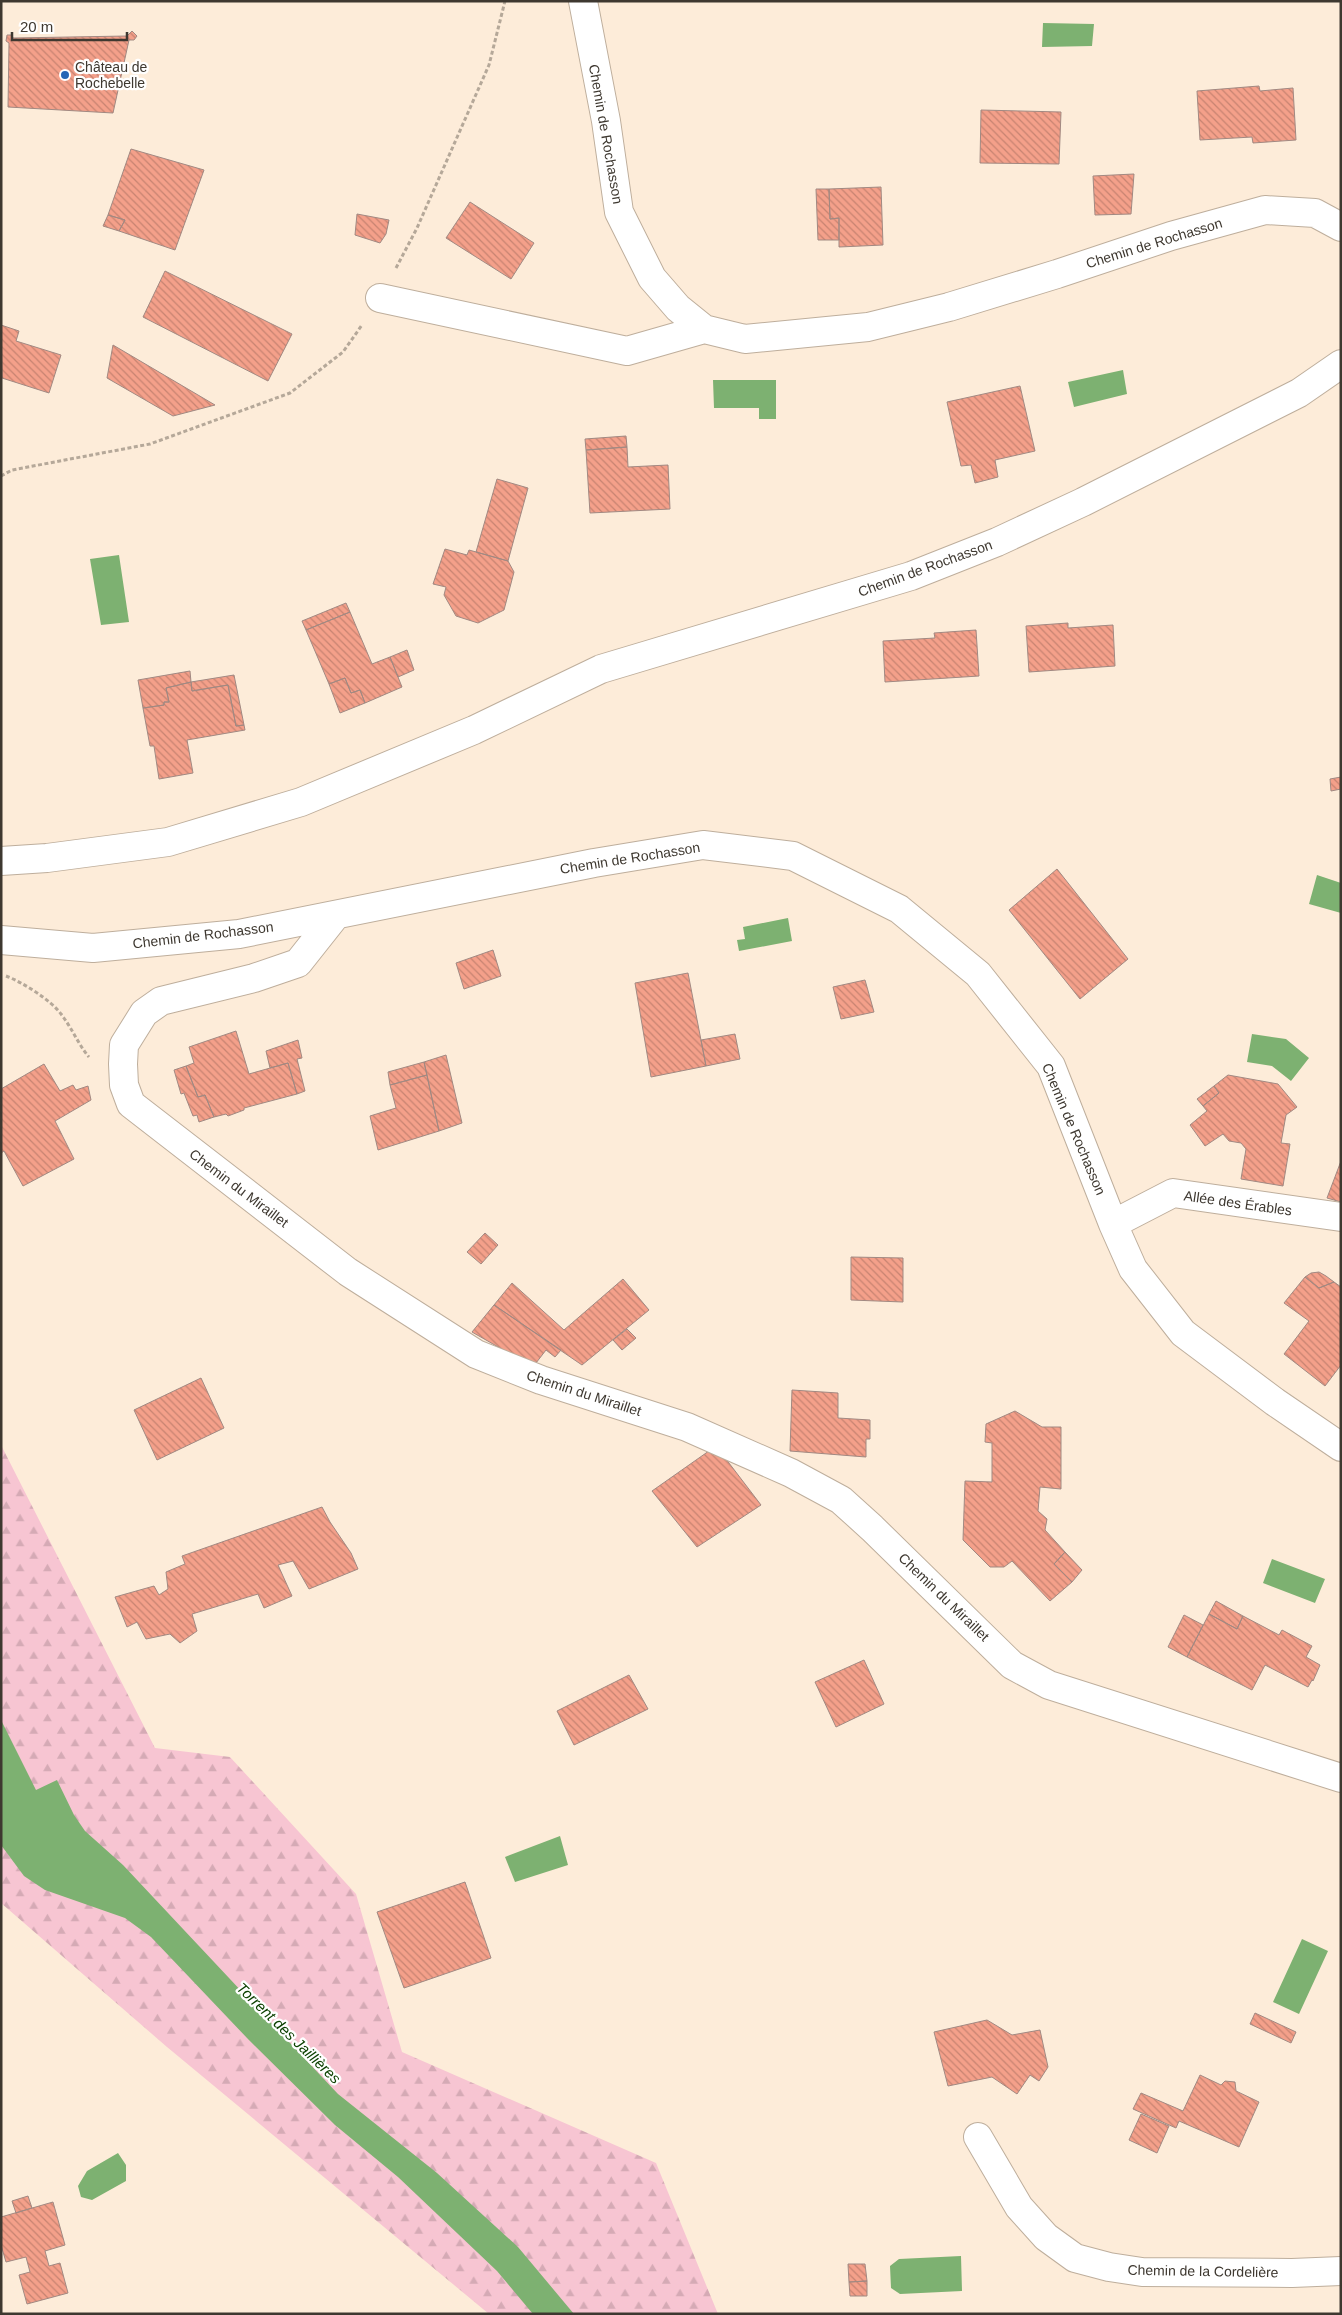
<svg xmlns="http://www.w3.org/2000/svg" width="1342" height="2315" viewBox="0 0 1342 2315" font-family="Helvetica,sans-serif">
	<style>
		.forest { fill: url(#forest-firs) }
		.water { fill: #7db171 }
		.building { fill: url(#building-back-hatch); stroke: #a18982 }
		.lines { fill: none; stroke-linecap: round; stroke-linejoin: round }
		.minor-casing { stroke: #beae9c; stroke-width: 30 }
		.path { stroke: #b5a899; stroke-width: 3; stroke-dasharray: 4 2.5; stroke-linecap: butt }
		.minor { stroke: #fff; stroke-width: 28 }
		.poi-dot { fill: #2565b6; stroke: #fff; stroke-width: 2 }
		.labels { text-anchor: middle; dominant-baseline: central; stroke-width: 4.5; stroke-linejoin: round; paint-order: stroke }
		.poi-label { font-size: 14px; fill: #3e3830; stroke: #fff; text-anchor: start }
		.street-label { font-size: 14px; fill: #3e3830; stroke: #fff }
		.water-label { font-size: 15px; font-style: italic; fill: #0c4100; stroke: #fff }
	</style>
	<defs>
		<pattern id="forest-firs" width="22" height="20" patternUnits="userSpaceOnUse" patternTransform="scale(1.25)"><rect width="22" height="20" fill="#f7c5d2"/><path d="M5 1l3.5 6h-7zM16 11l3.5 6h-7z" fill="#d5aab5"/></pattern>
		<pattern id="building-back-hatch" width="6" height="6" patternUnits="userSpaceOnUse" patternTransform="scale(1.25)"><rect width="6" height="6" fill="#f4a08a"/><path d="M-1 5l2 2M0 0l6 6M5-1l2 2" fill="none" stroke="#c78371"/></pattern>
	</defs>
	<rect width="100%" height="100%" fill="#fdecd9"/>
	<path class="forest" d="M1 1445 155 1748 230 1757 356 1894 402 2052 656 2163 718 2314H489L167 2047 1 1903Z"/>
	<path class="water" d="M1043 23 1094 24 1092 46 1042 47Z
		M1123 370 1127 394 1074 407 1068 382Z
		M713 380H776V419H759V408H714Z
		M119 555 129 622 101 625 90 559Z
		M1317 875 1341 883V913L1309 904Z
		M788 918 792 941 739 951 737 940 745 939 743 927Z
		M1252 1034 1286 1039 1309 1058 1291 1081 1272 1066 1247 1062Z
		M1272 1559 1325 1579 1315 1603 1263 1583Z
		M1 1720 36 1790 57 1780 74 1815 85 1831 123 1865 338 2094 437 2173 518 2247 574 2314H533L497 2271 398 2177 335 2125 247 2038 151 1937 125 1918 45 1890 24 1876 1 1845Z
		M560 1836 568 1865 515 1882 505 1857Z
		M1302 1939 1328 1951 1299 2014 1273 2002Z
		M118 2153 126 2165V2181L92 2200 81 2197 78 2186 87 2171Z
		M961 2256 962 2291 900 2294 891 2288 890 2266 899 2259Z"/>
	<path class="building" d="M132 31 137 36 134 40H129L113 113 8 107 9 43 6 41 7 35H12L13 38 127 36Z
		M1259 86 1260 91 1293 88 1296 140 1253 143 1252 137 1200 140 1197 91Z
		M981 110 1061 112 1059 164 980 163Z
		M131 149 204 170 175 250 119 231 125 220 108 215Z
		M1134 174 1131 214 1095 215 1093 176Z
		M881 187 883 245 839 247V218L830 219 829 189Z
		M816 189H829L830 219 839 218V240H818Z
		M470 202 534 243 511 279 446 238Z
		M357 214 389 220 386 234 380 243 355 235Z
		M108 215 125 220 119 231 103 226Z
		M165 271 292 334 268 381 143 317Z
		M1 325 19 331 16 341 61 355 49 393 2 378Z
		M113 345 215 405 173 416 107 378Z
		M1020 386 1035 451 995 460 998 477 975 483 971 465 961 466 947 402Z
		M626 436 627 447 586 450 585 439Z
		M627 447 628 467 668 465 670 509 590 513 586 450Z
		M497 479 528 488 508 561 476 552Z
		M445 549 467 555 469 550 508 561 514 572 504 610 478 623 456 616 444 595 446 587 433 584Z
		M346 603 350 612 306 630 302 621Z
		M350 612 372 664 390 657 402 687 365 703 360 690 351 693 345 678 329 684 306 630Z
		M1068 623V628L1113 625 1115 666 1029 672 1026 626Z
		M976 630 979 676 885 682 883 641 935 638 934 633Z
		M407 650 414 670 398 677 390 657Z
		M190 671 191 682 166 688 169 702H164V705L143 708 138 680Z
		M234 675 244 725 236 726 228 685 192 691 191 682Z
		M345 678 351 693 360 690 365 703 340 713 329 684Z
		M191 682 192 691 228 685 236 726 244 725 245 730 187 740 193 773 159 779 154 746H150L143 708 164 705V702H169L166 688Z
		M1341 777V789L1331 791 1330 779Z
		M1057 869 1128 959 1080 999 1009 910Z
		M493 950 501 976 464 989 456 963Z
		M688 973 706 1066 651 1077 635 983Z
		M865 980 874 1012 841 1019 833 987Z
		M236 1031 249 1074 288 1063 297 1094 244 1108V1110L228 1116 226 1114 214 1117 205 1095 198 1097 186 1066 194 1063 189 1047Z
		M735 1034 740 1059 706 1066 701 1040Z
		M298 1040 302 1058 297 1059 305 1091 297 1094 288 1063 270 1068 266 1051Z
		M446 1055 462 1123 439 1131 424 1062Z
		M424 1062 427 1075 390 1085 388 1072Z
		M44 1064 60 1091 73 1085 76 1090 88 1086 91 1100 55 1121 74 1159 23 1186 4 1151 1 1153V1089Z
		M186 1066 198 1097 205 1095 214 1117 199 1122 197 1115 193 1116 184 1093 181 1094 174 1070Z
		M427 1075 439 1131 378 1150 370 1116 396 1108 390 1085Z
		M1228 1075 1278 1084 1297 1107 1286 1115 1281 1143 1290 1144 1283 1186 1241 1179 1246 1149 1241 1143 1229 1141 1223 1134 1205 1146 1190 1125 1207 1111 1203 1106 1219 1093 1214 1086Z
		M1214 1086 1219 1093 1203 1106 1197 1099Z
		M1341 1161V1202L1327 1198Z
		M485 1233 498 1245 481 1264 467 1252Z
		M851 1257 903 1258V1302L851 1300Z
		M1319 1272 1326 1276 1334 1282 1319 1288 1305 1277 1311 1273Z
		M1305 1277 1319 1288 1334 1282 1341 1287V1365L1325 1386 1284 1354 1309 1321 1284 1303Z
		M623 1279 649 1310 582 1365 494 1305 512 1283 564 1330Z
		M494 1305 561 1350 555 1357 546 1350 536 1363 507 1352 472 1332Z
		M627 1329 636 1338 622 1350 613 1340Z
		M201 1378 224 1428 157 1460 134 1410Z
		M792 1390 838 1393V1418L870 1420V1439H866V1457L790 1451Z
		M1015 1411 1042 1427H1061V1489L1040 1487 1038 1511 1047 1519 1045 1530 1065 1552 1054 1564 1072 1582 1050 1601 1012 1561 1004 1567H990L963 1540 965 1481 992 1482V1443L985 1442 986 1424Z
		M716 1446 761 1505 697 1547 652 1491Z
		M322 1507 330 1522 351 1553 358 1569 309 1589 293 1561 278 1565 292 1596 264 1608 258 1594 192 1614 197 1631 180 1643 170 1634 146 1639 137 1622 127 1627 115 1597 154 1586 159 1595 168 1589 166 1572 185 1564 182 1556Z
		M1065 1552 1082 1570 1072 1582 1054 1564Z
		M1216 1601 1243 1616 1237 1629 1209 1614Z
		M1209 1614 1237 1629 1243 1616 1279 1635 1282 1630 1312 1646 1306 1657 1320 1665 1313 1681 1312 1680 1308 1687 1265 1665 1252 1690 1187 1657Z
		M1184 1615 1203 1625 1187 1657 1168 1647Z
		M864 1660 884 1704 836 1727 815 1682Z
		M629 1675 648 1709 574 1745 557 1711Z
		M465 1882 491 1958 404 1988 377 1912Z
		M1255 2013 1296 2032 1291 2043 1250 2024Z
		M987 2020 1012 2035 1040 2030 1048 2067 1039 2081 1030 2075 1017 2094 992 2077 948 2086 934 2032Z
		M1200 2075 1221 2085 1225 2081 1235 2082 1236 2091 1259 2102 1239 2147 1179 2121 1176 2128 1133 2109 1141 2093 1183 2111Z
		M1141 2114 1169 2126 1157 2153 1129 2140Z
		M28 2196 32 2208 16 2213 12 2201Z
		M53 2202 65 2245 45 2251 49 2266 60 2263 68 2293 27 2304 19 2275 30 2272 26 2257 6 2262 1 2245V2217Z
		M848 2264H865L867 2281 849 2282Z
		M867 2281V2296H850L849 2282Z"/>
	<g class="lines">
		<g class="minor-casing">
			<path id="minor" d="M583 1 606 121 619 212 652 278 678 308 704 329 745 339 868 327 949 307 1057 274 1171 236 1265 210 1315 213 1341 227
				M380 298 627 351 704 329
				M1 861 47 858 168 842 301 802 474 730 601 669 911 576 997 542 1083 502 1299 393 1341 364
				M336 915 298 963 254 978 161 1001 144 1013 124 1045 123 1064 124 1085 131 1104 348 1272 476 1354 541 1380 687 1427 791 1473 841 1500 872 1528 1012 1665 1049 1685 1341 1778
				M1 940 93 948 239 934 594 863 703 845 793 856 899 909 978 974 1051 1066 1113 1224 1133 1269 1183 1333 1275 1402 1341 1447
				M1113 1224 1173 1193 1341 1217
				M978 2137 1019 2207 1046 2237 1075 2258 1109 2267 1142 2272 1292 2273 1341 2271"/>
		</g>
		<path class="path" d="M396 268 417 228 489 65 505 1
			M1 476 12 470 150 444 290 393 343 352 362 325
			M6 976C22 982 51 1000 61 1014 72 1028 78 1044 89 1057"/>
		<use href="#minor" class="minor"/>
	</g>
	<circle class="poi-dot" cx="65" cy="75" r="5"/>
	<g class="labels">
		<g class="poi-label">
			<text x="75" y="67">Château de<tspan x="75" dy="16">Rochebelle</tspan></text>
		</g>
		<g class="street-label">
			<text transform="translate(606 134) rotate(80)">Chemin de Rochasson</text>
			<text transform="translate(1154 243) rotate(-17)">Chemin de Rochasson</text>
			<text transform="translate(925 568) rotate(-20)">Chemin de Rochasson</text>
			<text transform="translate(630 858) rotate(-9)">Chemin de Rochasson</text>
			<text transform="translate(203 935) rotate(-7)">Chemin de Rochasson</text>
			<text transform="translate(1074 1129) rotate(67)">Chemin de Rochasson</text>
			<text transform="translate(239 1188) rotate(37)">Chemin du Miraillet</text>
			<text transform="translate(1238 1203) rotate(8)">Allée des Érables</text>
			<text transform="translate(584 1393) rotate(18)">Chemin du Miraillet</text>
			<text transform="translate(944 1597) rotate(44)">Chemin du Miraillet</text>
			<text transform="translate(1203 2271) rotate(1)">Chemin de la Cordelière</text>
		</g>
		<g class="water-label">
			<text transform="translate(289 2033) rotate(44)">Torrent des Jaillières</text>
		</g>
	</g>
	<rect width="1342" height="2315" fill="none" stroke="#3e3830" stroke-width="5"/>
	<path d="M12 32v8h115v-8" fill="none" stroke="#3e3830" stroke-width="2.5"/>
	<text x="20" y="32" font-size="15" fill="#3e3830" stroke="#ffffff" stroke-width="4" paint-order="stroke">20 m</text>
</svg>
